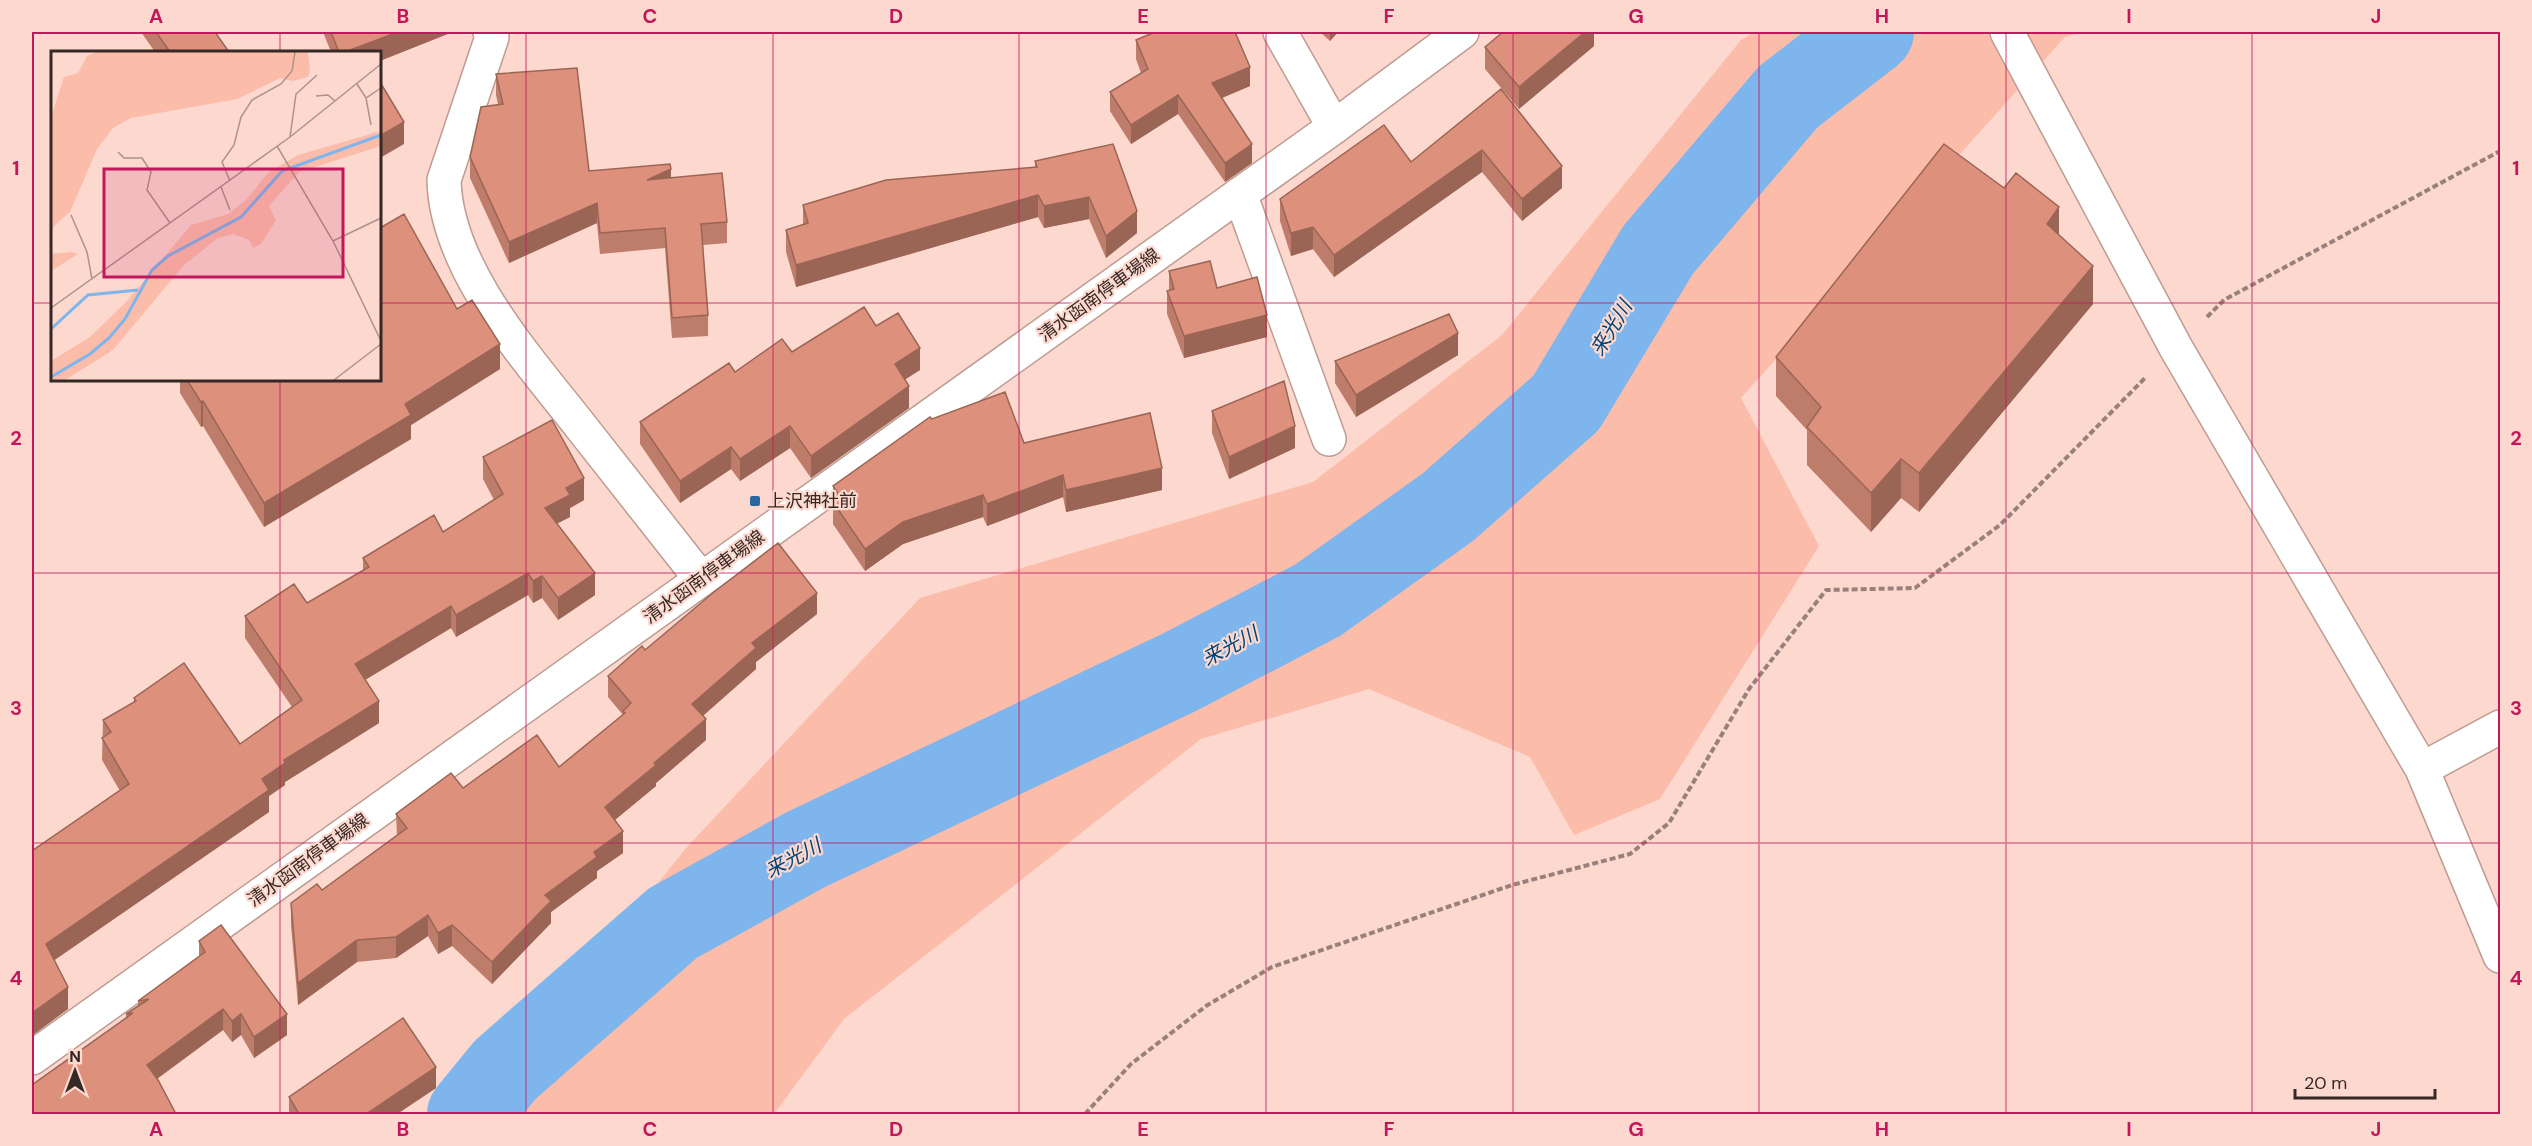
<svg xmlns="http://www.w3.org/2000/svg" width="2532" height="1146" viewBox="0 0 2532 1146" font-family="'DM Sans','Noto Sans JP',sans-serif">
	<style>
		.green { fill: #fcbcaa }
		.lines { fill: none; stroke-linecap: round; stroke-linejoin: round }
		.river { stroke: #7db5ec; stroke-width: 84 }
		.street-casing { stroke: #be9c92; stroke-width: 36 }
		.secondary-casing { stroke: #be9c92; stroke-width: 36 }
		.path { stroke: #99807a; stroke-width: 4; stroke-dasharray: 6 3; stroke-linecap: butt }
		.street { stroke: #fff; stroke-width: 33 }
		.secondary { stroke: #fff; stroke-width: 33 }
		.wall { fill: #be7c6a }
		.shaded-wall { fill: #9b6556 }
		.building { fill: #dd907b; stroke: #9b6556; stroke-width: 1.5 }
		.grid { fill: none; stroke: #c2185b; stroke-width: 1.5; stroke-opacity: 0.55 }
		.poi-dot { fill: #2b679f; stroke: #fcd8ce; stroke-width: 2 }
		.labels { text-anchor: middle; dominant-baseline: central; stroke-width: 4.5; stroke-linejoin: round; paint-order: stroke }
		.street-label { font-size: 18px; fill: #362825; stroke: #fcd8ce }
		.poi-label { font-size: 18px; fill: #362825; stroke: #fcd8ce; text-anchor: start }
		.water-label { font-size: 20px; font-style: italic; fill: #024375; stroke: #fcd8ce }
		.inset-river { fill: none; stroke: #7db5ec; stroke-width: 3 }
		.inset-road { fill: none; stroke: #ad928a; stroke-width: 1.5 }
		.view { fill: #c2185b; fill-opacity: 0.15; stroke: #c2185b; stroke-width: 3 }
		.inset-edge { fill: none; stroke: #362825; stroke-width: 3 }
		.neatline { fill: none; stroke: #c2185b; stroke-width: 2 }
		.grid-label { font-size: 20px; text-anchor: middle; font-weight: bold; fill: #c2185b }
	</style>
	<rect width="100%" height="100%" fill="#fcd8ce"/>
	<path class="green" d="M1755 32H2082L2065 37 1741 398 1819 546 1660 799 1574 835 1530 757 1369 689 1201 739 844 1019 774 1114H472L687 847 920 598 1313 482 1502 335 1741 40Z"/>
	<g class="lines">
		<path class="river" d="M469 1114 505 1070 673 923 805 850 1180 672 1318 600 1448 507 1566 403 1658 250 1788 97 1872 32"/>
		<g class="street-casing">
			<path id="street" d="M490 32 492 37 444 180C446 270 529 360 582 428 622 478 661 529 701 579
				M1280 32 1334 127
				M2007 32 2176 348 2422 769 2500 956
				M1240 194 1329 439
				M2422 769 2500 727"/>
		</g>
		<g class="secondary-casing">
			<path id="secondary" d="M32 1058 1334 127 1462 32"/>
		</g>
		<path class="path" d="M2207 317 2224 300 2500 151
			M1085 1114 1131 1064 1206 1006 1272 967 1512 885 1630 854 1669 823 1749 689 1826 590 1915 588 2000 525 2146 377"/>
		<use href="#street" class="street"/>
		<use href="#secondary" class="secondary"/>
	</g>
	<path class="wall" d="M141 32H215L229 52H155Z
		M323 32H453L380 52H331Z
		M1320 32H1338L1330 41Z
		M1594 32V46L1519 109 1485 69V47Z
		M1136 40 1250 86 1222 98 1252 163 1225 182 1178 114 1131 144 1110 111V92L1141 73 1136 59Z
		M496 74 589 171 671 178 727 222V243L703 245 708 315V336L672 338 665 248 600 254 597 223 509 263 470 178V157L498 104 496 95Z
		M1501 89 1562 188 1522 221 1482 172 1334 277 1313 249 1291 256 1280 221V199L1411 162Z
		M1113 144 1137 233 1106 258 1089 219 1044 228 1038 217 796 287 786 252V230L803 225V205L1035 167V161Z
		M2059 235 2093 304 1919 512 1901 498 1871 532 1807 465V430L1776 396V357Z
		M1169 271 1217 288 1267 337 1184 358 1167 314V291H1169Z
		M457 309 500 369 411 425V439L264 527 203 426 201 427 180 393V380H380Z
		M876 326 920 370 905 379 909 408 811 478 790 448 740 481 731 469 680 503 640 444V422L735 372 792 352Z
		M1458 355 1356 417 1335 383V361Z
		M1212 411 1295 448 1229 479 1212 433Z
		M932 419 1024 443 1162 490 1066 512 1063 497 987 526 983 517 903 544 865 571 833 524V486Z
		M483 457 584 500 570 508V517L557 523 595 595 558 620 542 598 533 603 528 595 456 637 451 628 365 680 379 723 285 782V785L269 796V812L54 960 68 1009 32 1035V851L120 791 102 760 103 720 134 703V698L240 744 292 707 245 638V616L307 603 363 570V558L443 532 494 500 483 479Z
		M817 614 756 662V669L703 716 706 740 656 783V786L615 820 623 853 597 871V878L551 912V923L492 984 452 946 438 954 428 936 396 958 357 962 298 1005 291 925V903L322 890 397 836 396 814 463 788 559 767 623 715 608 697V676L645 650Z
		M199 941 287 1035 254 1058 241 1035 232 1042 223 1030 157 1079 32 1114 126 1018V1014L138 1007V1001L199 956Z
		M436 1088 397 1114H289V1097Z"/>
	<path class="shaded-wall" d="M398 32H453L380 61V52H345Z
		M1330 32H1338L1330 41Z
		M1585 32H1594V46L1519 109V87Z
		M1250 67V86L1212 102V83Z
		M1178 95V114L1131 144V125Z
		M404 122V144L380 158V136Z
		M1252 144V163L1225 182V163Z
		M1482 150V172L1334 277V255Z
		M1562 166V188L1522 221V199Z
		M671 169V190L647 180Z
		M1038 195V217L796 287V265Z
		M1089 197V219L1044 228V206Z
		M597 203V223L509 263V242Z
		M2059 207V245L2047 224Z
		M1137 211V233L1106 258V236Z
		M1313 227V249L1291 256V233Z
		M2093 266V304L1919 512V473Z
		M1267 315V337L1184 358V336Z
		M1458 333V355L1356 417V395Z
		M500 344V369L411 425V439L264 527V503L405 404Z
		M920 348V370L895 386V364Z
		M909 386V408L811 478V456Z
		M203 401V426L201 427V402Z
		M790 426V448L740 481V459Z
		M1295 426V448L1229 479V457Z
		M731 447V469L680 503V481Z
		M1901 459V498L1871 532V493Z
		M1162 468V490L1066 512V490Z
		M1063 475V497L987 526V504Z
		M584 478V500L570 508V517L545 530V508L566 488Z
		M983 495V517L903 544 865 571V549L903 522Z
		M528 573V595L456 637V615Z
		M595 573V595L558 620V598Z
		M542 576V598L533 603V581Z
		M817 593V614L756 662V669L692 725V704L752 643Z
		M451 606V628L355 686V664Z
		M379 701V723L285 782V785L269 796V812L46 966V944L262 779 284 760Z
		M706 719V740L656 783V786L605 828V807L654 763Z
		M623 831V853L597 871V878L551 912V923L492 984V962L545 895 594 852Z
		M428 915V936L396 958V937Z
		M452 925V946L438 954V933Z
		M357 940V962L298 1005V983Z
		M68 987V1009L33 1035V1013Z
		M223 1009V1030L147 1086V1065Z
		M241 1014V1035L232 1042V1021Z
		M287 1014V1035L254 1058V1037Z
		M436 1067V1088L397 1114H366Z"/>
	<path class="building" d="M156 32H215L229 52H170Z
		M331 32H398L345 52H339Z
		M1155 32H1235L1250 67 1212 83 1252 144 1225 163 1178 95 1131 125 1110 92 1148 69 1136 40Z
		M1503 32H1585L1519 87 1485 47Z
		M577 68 589 171 670 164 671 169 647 180 722 173 727 222 701 224 708 315 672 318 665 228 600 233 597 203 509 242 470 157 481 107 503 104 496 74Z
		M380 82 404 122 380 136Z
		M1501 89 1562 166 1522 199 1482 150 1334 255 1313 227 1291 233 1280 199 1384 125 1411 162Z
		M1113 144 1137 211 1106 236 1089 197 1044 206 1038 195 796 265 786 230 808 223 803 205 886 180 1037 167 1035 161Z
		M1944 144 2004 188 2016 173 2059 207 2047 224 2093 266 1919 473 1901 459 1871 493 1807 427 1821 407 1776 357Z
		M404 214 457 309 472 300 500 344 405 404 411 415 264 503 203 401 201 402 187 380H380V228Z
		M1210 261 1217 288 1257 277 1267 315 1184 336 1167 291 1174 289 1169 271Z
		M864 307 876 326 898 313 920 348 895 364 909 386 811 456 790 426 740 459 731 447 680 481 640 422 729 363 735 372 782 339 792 352Z
		M1449 314 1458 333 1356 395 1335 361Z
		M1284 381 1295 426 1229 457 1212 411Z
		M1005 392 1024 443 1150 413 1162 468 1066 490 1063 475 987 504 983 495 903 522 865 549 833 502 840 496 833 486 930 417 932 419Z
		M552 420 584 478 566 488 570 495 545 508 595 573 558 598 542 576 533 581 528 573 456 615 451 606 355 664 379 701 284 760 285 763 262 779 269 790 46 944 68 987 32 1013V851L129 784 102 738 111 732 103 720 136 701 134 698 184 663 240 744 302 700 245 616 294 584 307 603 369 567 363 558 434 515 443 532 503 494 483 457Z
		M778 543 817 593 752 643 756 648 692 704 706 719 654 763 656 765 605 807 623 831 594 852 597 857 545 895 551 901 492 962 452 925 438 933 428 915 396 937 357 940 298 983 291 903 317 884 322 890 407 828 396 814 451 773 463 788 537 735 559 767 625 713 623 711 631 703 608 676 642 646 645 650 714 592Z
		M221 925 287 1014 254 1037 241 1014 232 1021 223 1009 147 1065 158 1080 176 1114H32V1085L133 1013 126 1014 149 999 138 1001 205 952 199 941Z
		M403 1018 436 1067 366 1114H299L289 1097Z"/>
	<path class="grid" d="M280 32V52M526 32V1114M773 32V1114M1019 32V1114M1266 32V1114M1513 32V1114M1759 32V1114M2006 32V1114M2252 32V1114M32 303H52M380 303H2500M280 380V1114M32 573H2500M32 843H2500"/>
	<rect class="poi-dot" x="749" y="495" width="12" height="12" rx="3"/>
	<g class="labels">
		<g class="street-label">
			<text transform="translate(1099 295) rotate(-36)">清水函南停車場線</text>
			<text transform="translate(704 577) rotate(-36)">清水函南停車場線</text>
			<text transform="translate(308 860) rotate(-36)">清水函南停車場線</text>
		</g>
		<g class="poi-label">
			<text x="767" y="501">上沢神社前</text>
		</g>
		<g class="water-label">
			<text transform="translate(1611 328) rotate(-59)">来光川</text>
			<text transform="translate(1230 646) rotate(-28)">来光川</text>
			<text transform="translate(793 858) rotate(-28)">来光川</text>
		</g>
	</g>
	<g transform="translate(51 51)">
		<rect width="330" height="330" fill="#fcd8ce"/>
		<path d="M45 1H257L259 19 257 26 242 30 229 27 186 48 80 67 62 77 46 98 19 161 3 175 0 185V66L13 26 27 22 36 5ZM330 80V95L248 121 218 155 225 169 210 193 202 197 198 189 182 183 167 187 133 214 62 299 14 329H0V310L39 286 75 251 140 174 177 163 195 149 218 121 247 104ZM21 201 27 203 0 220V203Z" fill="#fcbcaa"/>
		<path class="inset-river" d="M0 278 37 244 87 239M0 326 39 303 58 287 74 268 101 219 117 205 190 166 231 120 330 84"/>
		<path class="inset-road" d="M306 33 315 47 330 37M265 45 277 44 284 50M315 47 320 74M239 86 245 43 266 24M226 95 282 190 330 290M67 101 73 107H91L100 121 96 139 119 172M179 130 171 111 183 94 190 66 201 49 230 33 241 20 244 1M170 136 179 159M20 164 36 201 41 228M282 190 330 167M0 257 239 86 330 13M283 329 330 293"/>
		<path class="view" d="M53 118H292V226H53Z"/>
		<rect width="330" height="330" class="inset-edge"/>
	</g>
	<rect width="2532" height="1146" fill="none" stroke="#fcd8ce" stroke-width="66"/>
	<g transform="translate(75 1071)" stroke="#fcd8ce" stroke-width="4.5" paint-order="stroke">
	<path d="M0-4.5L10 22L0 15L-10 22Z" fill="#362825"/>
	<text y="-9" font-size="16" font-weight="bold" text-anchor="middle" fill="#362825">N</text>
	</g>
	<path d="M2295 1089v9h140v-9" fill="none" stroke="#362825" stroke-width="3"/>
	<text x="2304" y="1089" font-size="18" fill="#362825" stroke="#fcd8ce" stroke-width="4.5" paint-order="stroke">20 m</text>
	<rect x="33" y="33" width="2466" height="1080" class="neatline"/>
	<g class="grid-label">
		<text x="156" y="23">A</text>
		<text x="403" y="23">B</text>
		<text x="650" y="23">C</text>
		<text x="896" y="23">D</text>
		<text x="1143" y="23">E</text>
		<text x="1389" y="23">F</text>
		<text x="1636" y="23">G</text>
		<text x="1882" y="23">H</text>
		<text x="2129" y="23">I</text>
		<text x="2376" y="23">J</text>
		<text x="16" y="175">1</text>
		<text x="2516" y="175">1</text>
		<text x="16" y="445">2</text>
		<text x="2516" y="445">2</text>
		<text x="16" y="715">3</text>
		<text x="2516" y="715">3</text>
		<text x="16" y="985">4</text>
		<text x="2516" y="985">4</text>
		<text x="156" y="1136">A</text>
		<text x="403" y="1136">B</text>
		<text x="650" y="1136">C</text>
		<text x="896" y="1136">D</text>
		<text x="1143" y="1136">E</text>
		<text x="1389" y="1136">F</text>
		<text x="1636" y="1136">G</text>
		<text x="1882" y="1136">H</text>
		<text x="2129" y="1136">I</text>
		<text x="2376" y="1136">J</text>
	</g>
</svg>
